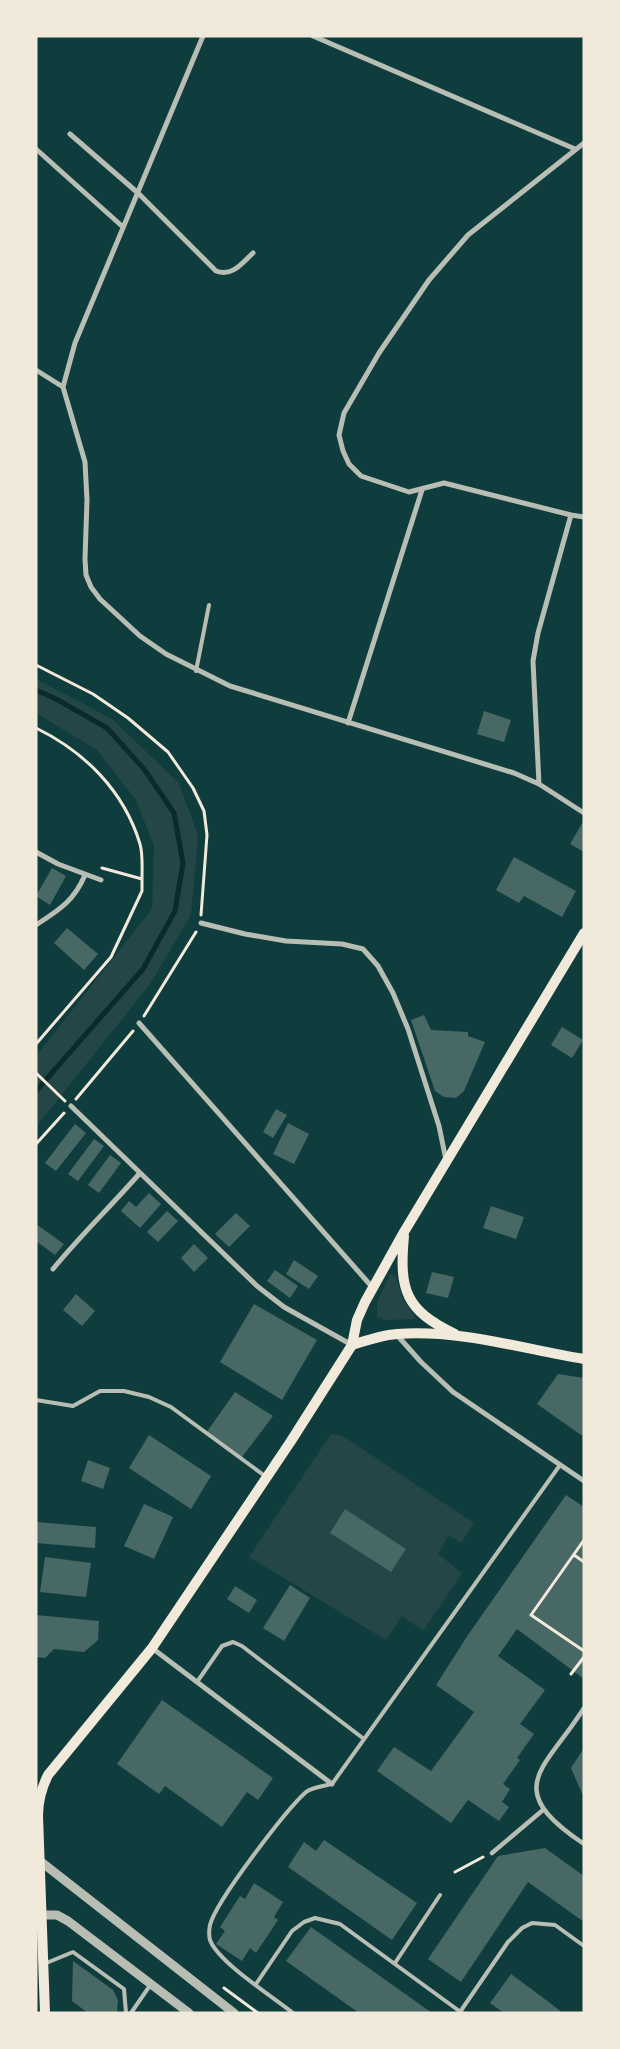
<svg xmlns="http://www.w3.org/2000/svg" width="620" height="2049" viewBox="0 0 620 2049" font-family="'Alegreya Sans',sans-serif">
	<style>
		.green { fill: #244646 }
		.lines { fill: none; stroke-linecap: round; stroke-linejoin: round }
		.stream { stroke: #0a2a2b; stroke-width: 5 }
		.building { fill: #486865 }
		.path { stroke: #f1e9da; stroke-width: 3 }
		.service { stroke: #b8beb3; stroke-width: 4 }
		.pedestrian { stroke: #b8beb3; stroke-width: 4.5 }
		.minor { stroke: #b8beb3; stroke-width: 5 }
		.tertiary { stroke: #b8beb3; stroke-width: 9 }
		.secondary { stroke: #f1e9da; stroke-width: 10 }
	</style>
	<rect width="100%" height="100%" fill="#0f3d3e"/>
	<path class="green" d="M36 679 112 719 179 783 198 836 191 915 150 984 36 1127V1056L152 909 154 846 136 800 97 750 36 713Z
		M390 1274 395 1275 402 1297 416 1319 384 1320 377 1317V1303Z
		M331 1434 343 1436 474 1523 461 1543 449 1535 438 1554 462 1573 423 1631 402 1616 386 1640 249 1557Z"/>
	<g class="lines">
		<path class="stream" d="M36 690 56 699 107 728 144 769 174 813 183 863 175 911 143 969 36 1091"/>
	</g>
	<path class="building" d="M484 711 511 720 504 742 477 734Z
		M584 820V852L570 844Z
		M514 857 576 891 562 917 524 896 519 903 496 890Z
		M52 868 66 876 50 905 36 896Z
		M67 928 98 954 84 970 54 943Z
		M424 1015 431 1030 468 1032V1036L485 1042 464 1091 456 1098 444 1097 435 1091 411 1020Z
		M562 1027 583 1040 572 1058 551 1045Z
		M276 1109 287 1115 273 1138 263 1132Z
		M288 1123 309 1134 294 1164 273 1154Z
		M75 1124 86 1133 56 1171 45 1163Z
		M94 1139 104 1146 78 1181 68 1174Z
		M110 1155 121 1163 99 1193 88 1185Z
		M149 1193 161 1204 140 1228 121 1211 129 1201 136 1207Z
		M491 1206 524 1217 516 1239 483 1228Z
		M167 1211 178 1221 158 1242 147 1232Z
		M236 1213 250 1226 229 1247 215 1234Z
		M36 1224 64 1244 55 1255 36 1241Z
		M194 1244 208 1258 194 1272 181 1258Z
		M294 1260 318 1276 309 1289 286 1274Z
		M275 1270 298 1286 290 1298 267 1281Z
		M432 1272 454 1277 448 1298 426 1293Z
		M76 1294 95 1311 82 1326 63 1310Z
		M254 1304 317 1340 282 1400 220 1362Z
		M558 1374 584 1378V1437L537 1404Z
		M235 1392 273 1416 242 1457 206 1433Z
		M149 1435 211 1476 191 1509 129 1468Z
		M88 1460 110 1468 103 1489 81 1481Z
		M566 1495 584 1507V1679L517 1629 498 1656 545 1690 520 1724 534 1734 517 1758 520 1760 503 1784 510 1789 502 1802 509 1807 499 1821 468 1800 451 1823 377 1771 394 1747 431 1771 474 1712 436 1685 468 1635Z
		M144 1504 173 1517 154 1559 124 1546Z
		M345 1509 406 1549 391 1572 330 1533Z
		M36 1522 96 1527 95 1548 36 1543Z
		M45 1557 91 1563 86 1597 40 1592Z
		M290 1585 310 1598 284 1641 263 1628Z
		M235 1586 257 1600 249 1613 227 1599Z
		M36 1615 99 1621 98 1640 84 1652 54 1649 45 1658 36 1657Z
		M162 1700 273 1778 258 1800 247 1792 222 1827 165 1786 159 1794 117 1764Z
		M584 1748V1798L571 1768Z
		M324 1840 417 1903 392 1940 288 1867 304 1842 316 1851Z
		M545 1848 584 1876V1922L528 1882 461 1982 428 1959 498 1856Z
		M254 1883 283 1902 274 1917 278 1920 256 1953 250 1948 242 1961 216 1944 225 1931 220 1927 240 1896 245 1899Z
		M311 1927 432 2013H359L286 1961Z
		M73 1961 113 1990 118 2000 117 2013H88L72 2001Z
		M511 1974 546 2000 563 2013H504L490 2003Z"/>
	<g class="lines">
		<path class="path" d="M36 665 93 694 128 718 168 752 193 788 204 811 207 835 201 915
			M36 728C85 752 124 791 140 844 143 854 142 868 142 879
			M144 1016 196 932
			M36 1044 111 957 142 891V879L102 868
			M36 1073 65 1101
			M76 1099 133 1031
			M36 1144 64 1113
			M584 1540 531 1615 584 1651
			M574 1555 584 1562
			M571 1674 584 1657
			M455 1872 483 1857
			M224 1988 258 2013"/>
		<path class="service" d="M196 671 209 605
			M36 1400 73 1406 100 1391H124L149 1397 171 1407 265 1476
			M197 1682 222 1646 233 1642 242 1646 364 1739
			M395 1963 440 1895
			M44 1964 73 1952 124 1989 126 2013
			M256 1984 292 1931 304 1922 315 1918 340 1924 462 2013
			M460 2012 508 1942 522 1928 532 1923 555 1925 584 1946
			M131 2013 151 1984
			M293 2013C273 1997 218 1962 210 1940 209 1936 209 1930 210 1925 216 1901 286 1810 306 1792 312 1787 324 1786 332 1784L560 1465"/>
		<path class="pedestrian" d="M584 1708C545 1770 500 1788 584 1844
			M492 1853 543 1810"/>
		<path class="minor" d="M203 36 75 343 63 387 85 462 87 500 85 559 86 575 91 587 100 599 140 636 166 654 230 686 514 773 539 784 584 813
			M313 36 575 149
			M70 134 138 193 216 271C233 277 242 263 253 253
			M584 143 468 235 429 280 379 353 344 413 339 435 343 451 349 464 361 476 409 492 444 483 571 515 584 517
			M36 149 123 227
			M36 370 63 387
			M348 723 422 490
			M539 784 533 661 538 633 571 515
			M36 852 58 864 101 880
			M201 923 245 934 286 941 342 944 363 949 378 966 393 993 408 1029 439 1126 446 1160
			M36 925C59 910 74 901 85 875
			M139 1023 373 1288
			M71 1106 257 1286 284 1307 352 1345
			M53 1269C80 1236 111 1206 140 1173
			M396 1334 421 1362 453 1392 584 1481
			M152 1648 332 1784"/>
		<path class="tertiary" d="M40 1861 234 2013
			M41 1915H57L68 1921 189 2013"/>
		<path class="secondary" d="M404 1236C399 1290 405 1310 455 1334
			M352 1345C367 1340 382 1335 397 1334 459 1329 523 1349 584 1359
			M45 2013 38 1816C38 1800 41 1789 48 1775L152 1648 291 1441 352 1345 357 1320 365 1302 404 1232 584 933"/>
	</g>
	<rect width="620" height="2049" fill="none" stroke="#f1e9da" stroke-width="75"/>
</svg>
